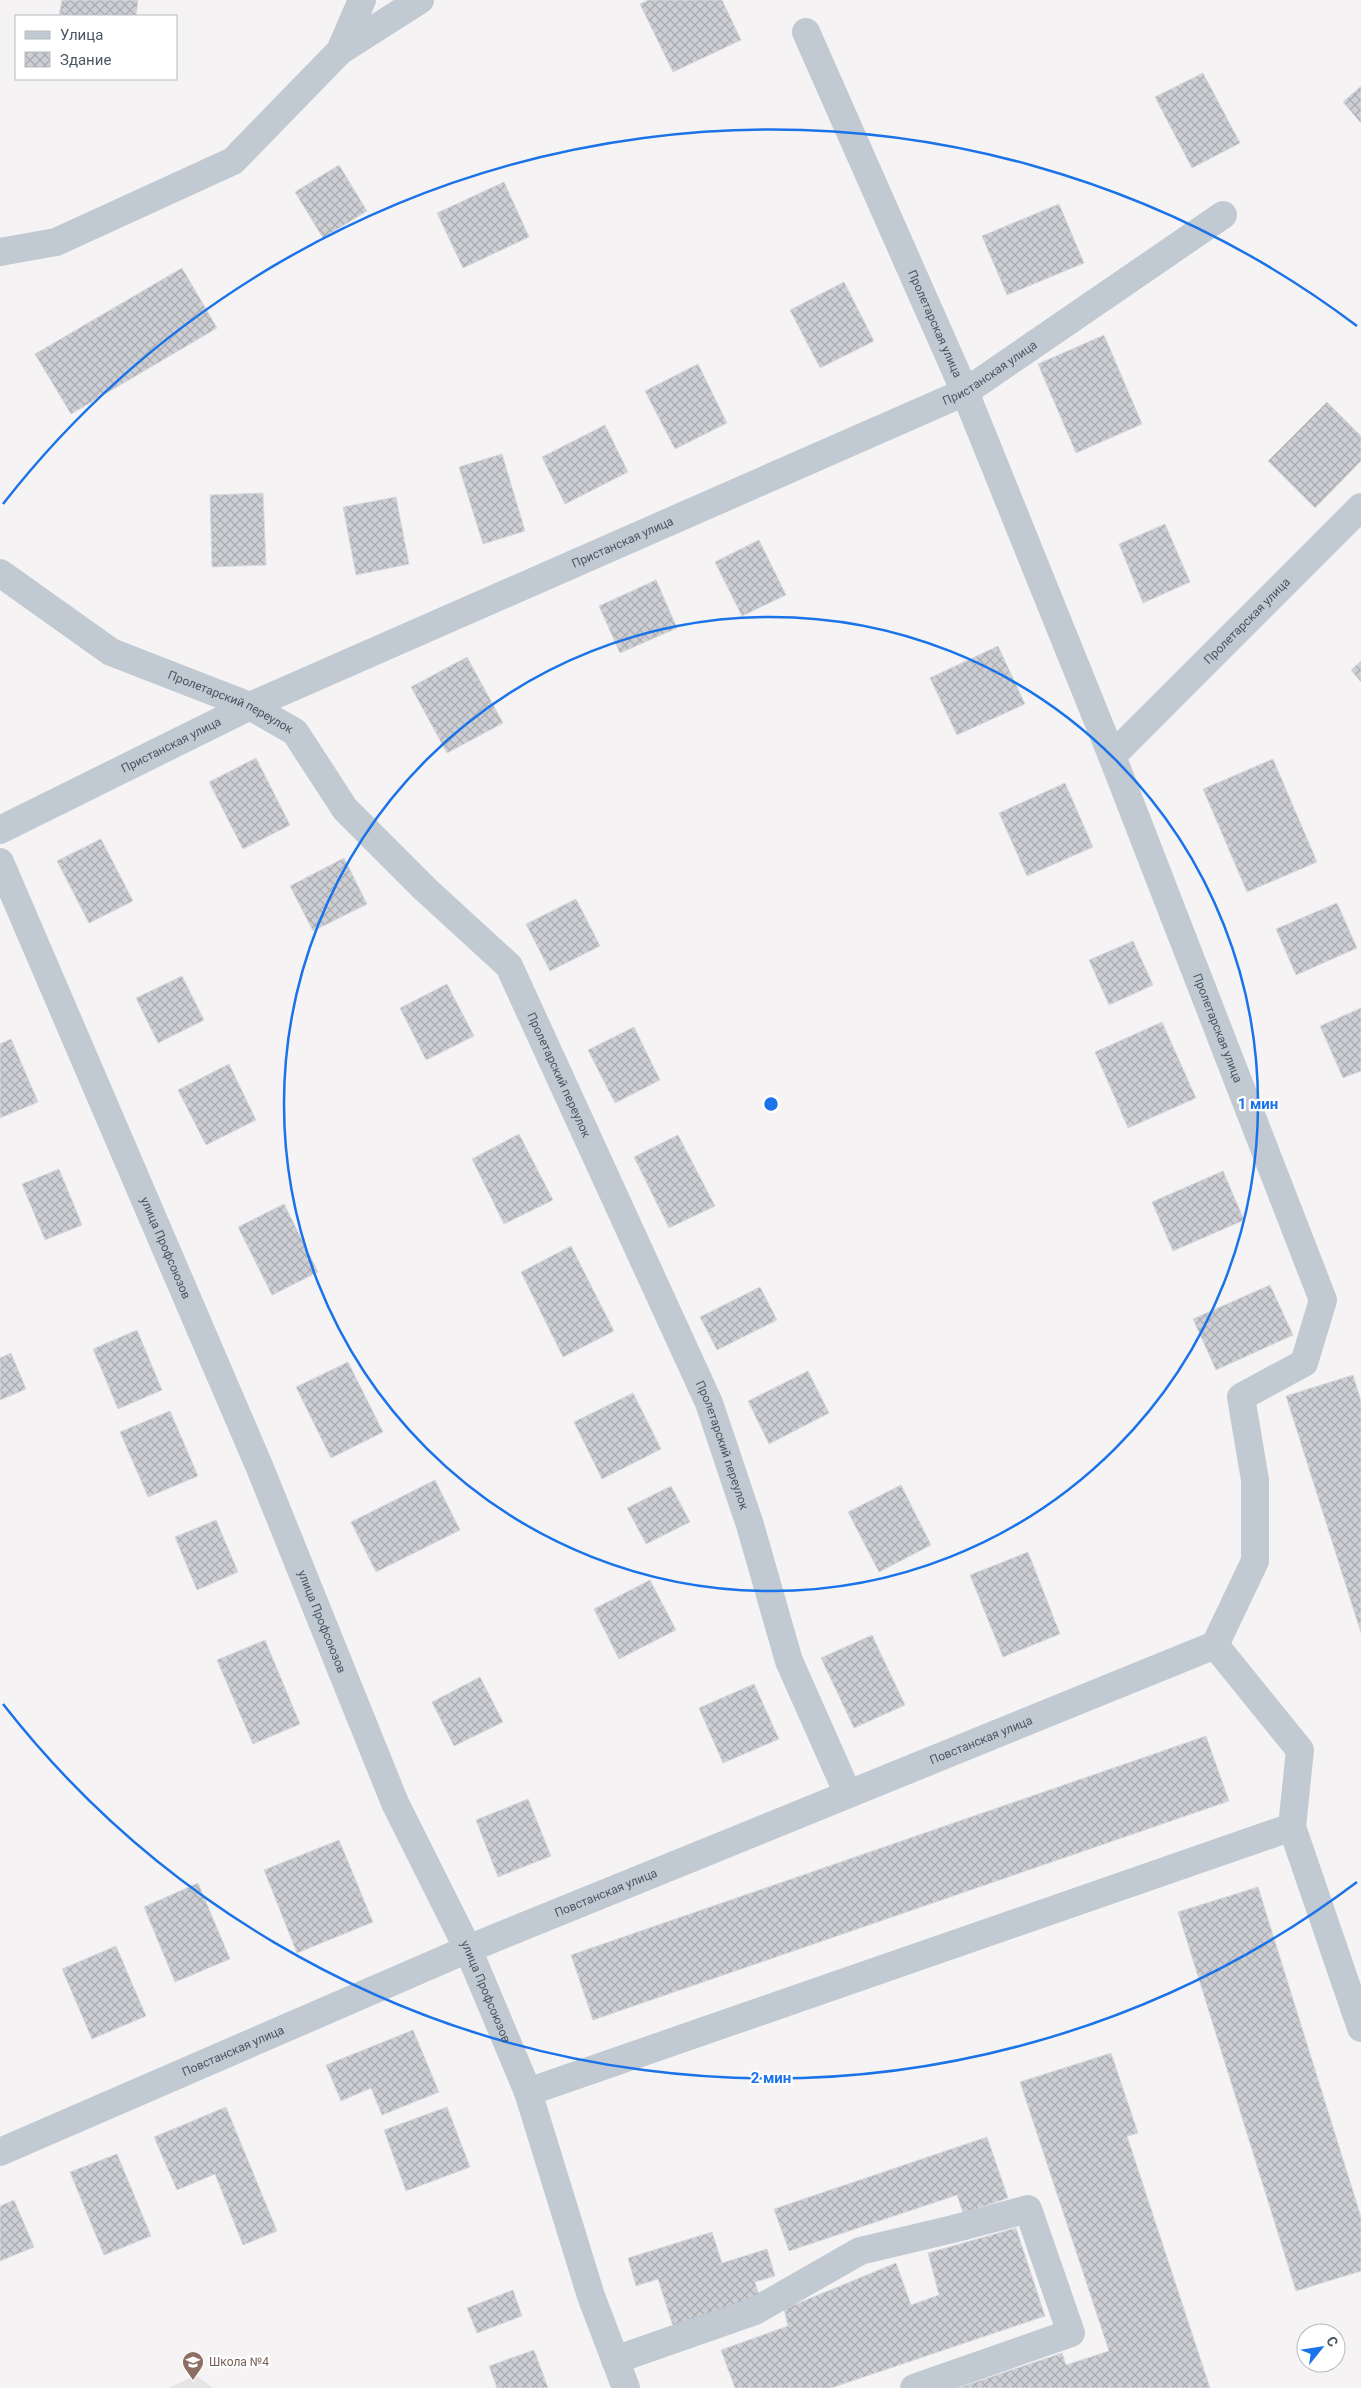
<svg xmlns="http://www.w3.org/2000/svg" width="1361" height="2388" viewBox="0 0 1361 2388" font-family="Roboto,sans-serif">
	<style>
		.education { fill: #e6e4e5 }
		.building { fill: url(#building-cross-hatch); stroke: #d7d9de }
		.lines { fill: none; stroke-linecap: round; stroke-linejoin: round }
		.minor { stroke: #c1cad2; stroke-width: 28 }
		.ring { fill: none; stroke: #1a73e8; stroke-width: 2.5 }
		.labels { text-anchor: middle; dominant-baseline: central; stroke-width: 4.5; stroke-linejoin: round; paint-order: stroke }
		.street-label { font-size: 12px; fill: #4a5661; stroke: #fff }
		.education-label { font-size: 12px; fill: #785e54; stroke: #fff; text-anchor: start }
		.centre { fill: #1a73e8; stroke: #fff; stroke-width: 2.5 }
		.ring-label { font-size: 15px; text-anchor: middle; font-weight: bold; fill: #1a73e8; stroke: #fff; stroke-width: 4.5; stroke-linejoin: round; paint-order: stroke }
	</style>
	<defs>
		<pattern id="building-cross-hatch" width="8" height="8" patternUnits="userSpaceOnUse" patternTransform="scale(1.25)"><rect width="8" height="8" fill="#cdcfd5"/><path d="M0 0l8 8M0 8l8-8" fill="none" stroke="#a8abb0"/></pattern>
	</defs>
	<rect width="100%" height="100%" fill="#f5f3f3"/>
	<path class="education" d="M196 2375 213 2388H168Z"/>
	<path class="building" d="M62 0H138L136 16H59Z
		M648 0H722L741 40 673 72 640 4Z
		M1203 73 1240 143 1192 168 1155 97Z
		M1361 86V123L1343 102Z
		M339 165 367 211 323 238 295 192Z
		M504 182 529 237 463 268 437 213Z
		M1059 204 1084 263 1007 295 982 236Z
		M182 268 217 328 71 414 35 354Z
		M844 282 874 341 820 368 790 310Z
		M1104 335 1142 424 1076 453 1038 364Z
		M698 364 727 423 675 449 645 391Z
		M1327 402 1361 436V461L1315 508 1268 461Z
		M605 425 628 472 565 504 542 457Z
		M502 454 525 531 483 544 459 467Z
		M263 493 266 565 212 567 210 495Z
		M396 497 409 564 356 575 343 507Z
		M1165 524 1190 582 1143 603 1119 544Z
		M759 540 786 595 742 616 715 562Z
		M656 580 677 628 620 653 599 606Z
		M998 646 1025 704 957 735 930 678Z
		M467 657 503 723 447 753 411 687Z
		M1361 661V682L1351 670Z
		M256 758 290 825 243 849 209 782Z
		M1273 759 1317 862 1247 892 1203 789Z
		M1065 783 1093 847 1027 876 999 813Z
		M101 839 133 901 89 923 57 861Z
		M344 858 367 904 313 931 290 886Z
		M576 899 600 946 550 971 526 924Z
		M1337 903 1357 948 1296 975 1276 929Z
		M1133 941 1153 985 1109 1005 1089 960Z
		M182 976 204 1020 158 1043 136 998Z
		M447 984 474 1036 426 1060 400 1008Z
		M1361 1008V1071L1343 1078 1320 1026Z
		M1162 1022 1196 1098 1128 1128 1095 1052Z
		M634 1027 660 1080 615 1103 588 1050Z
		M11 1039 38 1102 0 1118V1044Z
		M229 1064 256 1120 206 1145 178 1090Z
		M519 1134 553 1200 504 1224 472 1159Z
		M678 1135 715 1206 669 1228 634 1157Z
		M59 1169 82 1225 45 1240 22 1184Z
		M1223 1171 1244 1220 1173 1251 1152 1202Z
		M284 1204 318 1272 272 1295 238 1227Z
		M571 1246 614 1331 563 1357 521 1272Z
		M1270 1285 1293 1335 1216 1370 1193 1319Z
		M760 1287 777 1320 717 1350 700 1317Z
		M137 1330 162 1390 118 1409 93 1349Z
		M11 1353 26 1389 0 1400V1358Z
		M348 1362 383 1432 331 1458 296 1387Z
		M808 1371 829 1413 769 1444 748 1401Z
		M1353 1375 1361 1401V1633L1286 1396Z
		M633 1393 661 1449 602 1479 574 1422Z
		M170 1411 198 1476 148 1497 120 1432Z
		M435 1480 460 1530 376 1572 351 1522Z
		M901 1485 931 1545 879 1572 848 1512Z
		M671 1486 690 1522 646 1544 627 1508Z
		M216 1520 238 1572 197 1590 175 1537Z
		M1028 1552 1060 1634 1003 1657 970 1575Z
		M650 1580 676 1630 619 1659 594 1609Z
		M872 1635 905 1705 854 1728 821 1658Z
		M265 1640 300 1724 253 1744 217 1660Z
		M480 1677 503 1722 454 1746 432 1702Z
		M754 1684 779 1739 723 1763 699 1708Z
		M1206 1736 1229 1801 593 2020 571 1955Z
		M528 1799 551 1856 498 1877 476 1820Z
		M339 1840 373 1922 297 1953 264 1870Z
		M198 1883 230 1959 175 1982 144 1907Z
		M1258 1887 1361 2217V2271L1296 2291 1178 1912Z
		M116 1946 146 2016 92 2039 62 1969Z
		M413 2030 439 2092 382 2115 371 2088 341 2101 326 2065Z
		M1111 2053 1138 2133 1127 2136 1210 2388H958L1062 2353 1066 2365 1109 2351 1020 2082Z
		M226 2107 277 2231 243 2245 215 2174 177 2190 154 2137Z
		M447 2107 470 2167 406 2191 384 2130Z
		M987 2137 1008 2198 963 2213 957 2195 789 2251 774 2209Z
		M117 2154 151 2236 104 2255 70 2172Z
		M14 2200 34 2247 0 2261V2206Z
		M1016 2228 1045 2316 831 2388H735L721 2350 788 2326 784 2309 896 2263 911 2305 939 2295 928 2253Z
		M712 2232 722 2263 767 2249 775 2276 755 2282 761 2302 674 2329 658 2279 636 2286 628 2258Z
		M513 2290 522 2316 477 2333 467 2308Z
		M534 2350 548 2388H497L489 2366Z"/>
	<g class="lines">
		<g class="minor">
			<path id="s1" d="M806 32 965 392 1112 756 1323 1300 1304 1363 1241 1397 1255 1480V1561L1215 1645"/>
			<path d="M340 51 362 0"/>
			<path d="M0 252 56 242 233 161 340 51 420 0"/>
			<path id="s2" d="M0 573 111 652 250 706 295 732 345 809 425 889 509 966 709 1403 750 1525 789 1661 848 1794"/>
			<path id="s3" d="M1112 756 1361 507"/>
			<path id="s4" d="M0 830 250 706 965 392 1223 215"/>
			<path id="s5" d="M0 862 260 1468 395 1803 468 1949 528 2092 591 2296 626 2388"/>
			<path d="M1292 1827 1361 2028"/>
			<path d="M528 2092 1292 1827 1300 1750 1215 1645"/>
			<path id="s6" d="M0 2152 468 1949 1215 1645"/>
			<path d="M615 2360 755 2311 860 2251 953 2229 1028 2209 1071 2333 914 2388"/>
		</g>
	</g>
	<g class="ring">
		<circle cx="771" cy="1104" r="487"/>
		<path d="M1357 1882A974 974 0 0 1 3 1704M3 504A974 974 0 0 1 1357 326"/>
	</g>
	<defs>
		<g id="school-pin" transform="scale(1.125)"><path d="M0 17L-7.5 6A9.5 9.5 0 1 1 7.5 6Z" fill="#8d6e63" stroke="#fff"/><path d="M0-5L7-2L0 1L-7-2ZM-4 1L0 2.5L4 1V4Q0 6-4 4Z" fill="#fff"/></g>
	</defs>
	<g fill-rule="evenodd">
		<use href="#school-pin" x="193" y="2362"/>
	</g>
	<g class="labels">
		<g class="street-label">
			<text stroke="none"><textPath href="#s1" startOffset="319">Пролетарская улица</textPath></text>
			<text stroke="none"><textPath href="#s4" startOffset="1091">Пристанская улица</textPath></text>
			<text stroke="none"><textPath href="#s4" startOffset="686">Пристанская улица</textPath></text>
			<text stroke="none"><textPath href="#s3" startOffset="191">Пролетарская улица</textPath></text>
			<text stroke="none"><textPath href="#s2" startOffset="266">Пролетарский переулок</textPath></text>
			<text stroke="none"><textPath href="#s4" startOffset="191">Пристанская улица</textPath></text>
			<text stroke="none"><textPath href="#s1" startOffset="1078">Пролетарская улица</textPath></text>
			<text stroke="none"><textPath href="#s2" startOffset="776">Пролетарский переулок</textPath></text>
			<text stroke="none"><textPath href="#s5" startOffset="420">улица Профсоюзов</textPath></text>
			<text stroke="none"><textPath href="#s2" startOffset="1181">Пролетарский переулок</textPath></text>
			<text stroke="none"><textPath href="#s5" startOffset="825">улица Профсоюзов</textPath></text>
			<text stroke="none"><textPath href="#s6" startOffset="1064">Повстанская улица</textPath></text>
			<text stroke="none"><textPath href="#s6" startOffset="659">Повстанская улица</textPath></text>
			<text stroke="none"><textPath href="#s5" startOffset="1230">улица Профсоюзов</textPath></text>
			<text stroke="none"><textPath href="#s6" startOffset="254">Повстанская улица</textPath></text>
		</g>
		<g class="education-label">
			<text x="209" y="2362">Школа №4</text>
		</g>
	</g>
	<circle cx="771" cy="1104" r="8" class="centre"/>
	<g class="ring-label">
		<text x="1258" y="1109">1 мин</text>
		<text x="771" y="2083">2 мин</text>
	</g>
	<rect x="15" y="15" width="162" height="65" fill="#ffffff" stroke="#b7bbc0"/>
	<rect x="25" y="31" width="25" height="8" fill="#c1cad2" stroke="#b7bbc0"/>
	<text x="60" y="40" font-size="15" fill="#4a5661">Улица</text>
	<rect x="25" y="52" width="25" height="15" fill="url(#building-cross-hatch)" stroke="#b7bbc0"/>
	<text x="60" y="65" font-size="15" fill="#4a5661">Здание</text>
	<g transform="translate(1321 2348) rotate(60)"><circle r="24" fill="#ffffff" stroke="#b7bbc0"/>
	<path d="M0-4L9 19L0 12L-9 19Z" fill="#1a73e8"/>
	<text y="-8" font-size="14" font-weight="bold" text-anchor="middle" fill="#4a5661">С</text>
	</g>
</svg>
